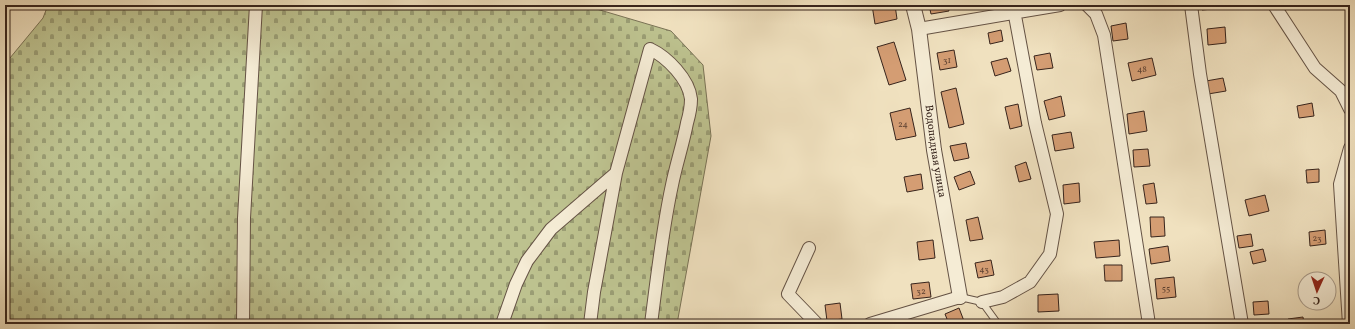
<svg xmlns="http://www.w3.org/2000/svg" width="1355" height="329" viewBox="0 0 1355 329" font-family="Vollkorn,serif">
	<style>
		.cemetery { fill: url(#cemetery-stones); stroke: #7a7356 }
		.building { fill: #d49d73; stroke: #37241c }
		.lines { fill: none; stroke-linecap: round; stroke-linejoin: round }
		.service-casing { stroke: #655345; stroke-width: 8 }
		.minor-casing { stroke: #655345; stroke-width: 14 }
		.tertiary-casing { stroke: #655345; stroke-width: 16 }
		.service { stroke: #f5ecd5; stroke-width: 6 }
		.minor { stroke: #f5ecd5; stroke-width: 12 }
		.tertiary { stroke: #f5ecd5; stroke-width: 14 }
		.labels { text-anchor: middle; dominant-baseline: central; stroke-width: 3; stroke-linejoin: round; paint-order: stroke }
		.number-label { font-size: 9px; fill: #5e4232 }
		.street-label { font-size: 11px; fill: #37241c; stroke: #f5ecd5 }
	</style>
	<defs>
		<pattern id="cemetery-stones" width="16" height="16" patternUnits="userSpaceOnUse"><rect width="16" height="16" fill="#bdc28f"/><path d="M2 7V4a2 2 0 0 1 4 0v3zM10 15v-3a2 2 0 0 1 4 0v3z" fill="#9a9d74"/></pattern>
	</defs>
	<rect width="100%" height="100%" fill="#f0e1bf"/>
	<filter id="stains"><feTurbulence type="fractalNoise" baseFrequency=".005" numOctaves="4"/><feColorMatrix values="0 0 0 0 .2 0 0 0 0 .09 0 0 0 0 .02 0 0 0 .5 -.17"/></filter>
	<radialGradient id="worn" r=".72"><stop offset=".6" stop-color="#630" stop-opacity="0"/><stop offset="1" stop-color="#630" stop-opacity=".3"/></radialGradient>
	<path class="cemetery" d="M48 5H583L671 31 703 65 711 136 677 324H5V64L43 18Z"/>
	<path class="building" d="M872 5H895L897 19 875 24Z
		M929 5H947L949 11 931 14Z
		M1101 5H1117L1101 8Z
		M1202 5H1223V8L1202 10Z
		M1126 23 1128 39 1113 41 1111 26Z
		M1225 27 1226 43 1208 45 1207 29Z
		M1001 30 1003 41 990 44 988 33Z
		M894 42 906 80 889 85 877 47Z
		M954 50 957 67 940 70 937 53Z
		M1050 53 1053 68 1037 70 1034 56Z
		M1007 58 1011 71 995 76 991 62Z
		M1152 58 1156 75 1132 81 1128 63Z
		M1223 78 1226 91 1208 94 1206 81Z
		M956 88 964 124 949 128 941 92Z
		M1061 96 1065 116 1049 120 1044 101Z
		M1312 103 1314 116 1299 118 1297 106Z
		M1018 104 1022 126 1010 129 1005 107Z
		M910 108 916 136 896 140 890 113Z
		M1144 111 1147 131 1129 134 1127 114Z
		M1071 132 1074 148 1055 151 1052 135Z
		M966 143 969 158 954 161 950 146Z
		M1148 149 1150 166 1134 167 1133 150Z
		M1026 162 1031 179 1019 182 1015 166Z
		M1319 169V182L1307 183 1306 170Z
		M970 171 975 184 959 190 954 177Z
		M921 174 923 189 907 192 904 177Z
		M1079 183 1080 202 1064 204 1063 185Z
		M1154 183 1157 203 1146 204 1143 185Z
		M1265 195 1269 211 1249 216 1245 200Z
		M978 217 983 239 970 241 966 220Z
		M1150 217H1164L1165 236 1151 237Z
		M1325 230 1326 244 1310 246 1309 232Z
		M1251 234 1253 246 1239 248 1237 236Z
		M933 240 935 258 919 260 917 242Z
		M1119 240 1120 256 1096 258 1094 242Z
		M1168 246 1170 261 1151 264 1149 249Z
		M1263 249 1266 261 1253 264 1250 252Z
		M991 260 994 275 978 278 975 263Z
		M1104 265H1122V281H1105Z
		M1174 277 1176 297 1157 299 1155 279Z
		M929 282 931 297 913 299 911 284Z
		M1058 294 1059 311 1038 312V295Z
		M1268 301 1269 314 1254 315 1253 302Z
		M840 303 842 319 827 321 825 305Z
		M959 308 964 321 956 324H949L945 314Z
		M1303 317 1304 324H1289L1288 319Z
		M1116 322H1128V324H1116Z"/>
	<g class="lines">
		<g class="service-casing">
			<path id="service" d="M960 297 982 302 998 324"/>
		</g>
		<g class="minor-casing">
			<path id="minor" d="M1087 5 1096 14 1104 35 1149 324
				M1191 5 1200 74 1242 324
				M1274 5 1315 68 1341 91 1350 109
				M919 29 1060 5
				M809 248 788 294 817 324
				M982 302 1003 297 1030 282 1050 254 1057 214 1035 123 1013 5
				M243 324 244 218 256 5
				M502 324 516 284 527 261 551 229 616 173
				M590 324 594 292 616 173 650 49C667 57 689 79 691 99 691 107 689 116 687 123 683 144 676 165 672 185 662 231 657 278 651 324
				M870 324 960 297
				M1349 324 1340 184 1350 148"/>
		</g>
		<g class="tertiary-casing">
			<g id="tertiary">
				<path id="s1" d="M913 5 919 29 934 150 960 297"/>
			</g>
		</g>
		<use href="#service" class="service"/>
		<use href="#minor" class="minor"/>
		<use href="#tertiary" class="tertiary"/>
	</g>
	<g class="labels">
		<g class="number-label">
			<text x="947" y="60">31</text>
			<text x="1142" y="69">48</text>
			<text x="903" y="124">24</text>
			<text x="1317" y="238">23</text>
			<text x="984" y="269">43</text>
			<text x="1166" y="288">55</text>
			<text x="921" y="291">32</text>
		</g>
		<g class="street-label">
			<text stroke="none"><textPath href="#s1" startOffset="148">Водопадная улица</textPath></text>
		</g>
	</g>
	<rect width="1355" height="329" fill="none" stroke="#f0e1bf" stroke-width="20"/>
	<rect x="6" y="6" width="1343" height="317" fill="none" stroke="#37241c" stroke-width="2"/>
	<rect x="10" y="10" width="1335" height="309" fill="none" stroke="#37241c"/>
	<g transform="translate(1317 291) rotate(183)"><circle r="19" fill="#f5ecd5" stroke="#a99c8b"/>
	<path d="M0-3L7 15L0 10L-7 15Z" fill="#8f2418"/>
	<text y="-6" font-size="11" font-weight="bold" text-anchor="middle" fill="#37241c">С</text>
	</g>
	<rect width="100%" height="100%" filter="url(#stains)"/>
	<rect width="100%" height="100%" fill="url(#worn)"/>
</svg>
